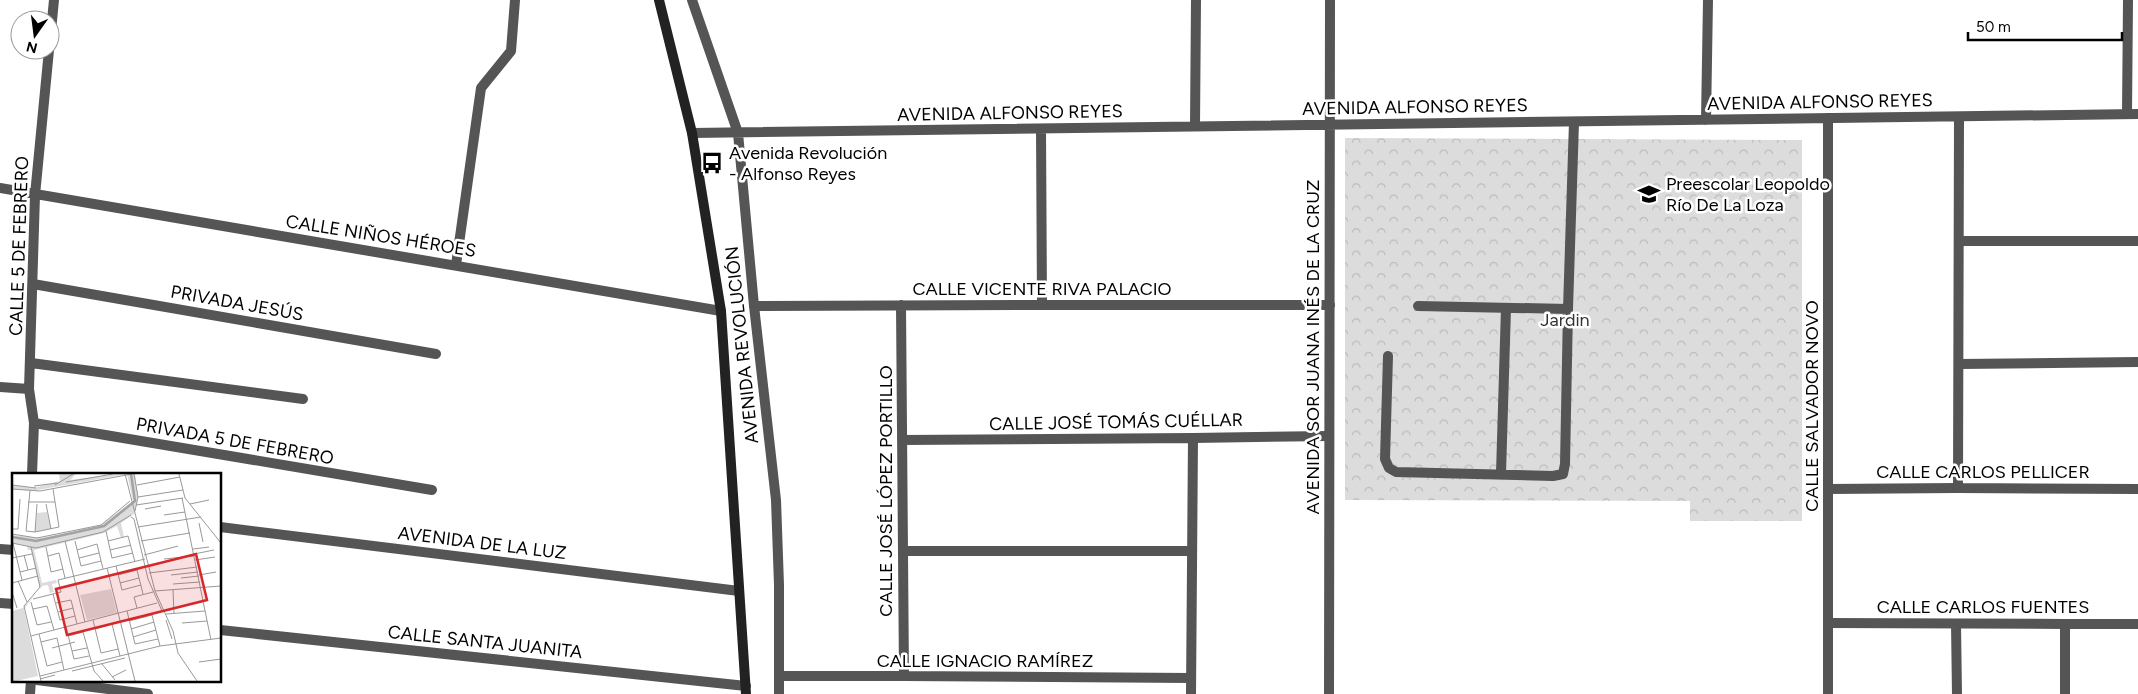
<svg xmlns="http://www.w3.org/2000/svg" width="2138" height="694" viewBox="0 0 2138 694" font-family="Figtree,sans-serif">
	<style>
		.forest { fill: url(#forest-crowns) }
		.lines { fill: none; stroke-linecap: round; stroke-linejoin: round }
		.service { stroke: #555; stroke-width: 10 }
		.pedestrian { stroke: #555; stroke-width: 10 }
		.minor { stroke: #555; stroke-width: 10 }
		.secondary { stroke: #222; stroke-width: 10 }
		.labels { text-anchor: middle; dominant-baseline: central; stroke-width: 5; stroke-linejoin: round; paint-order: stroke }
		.street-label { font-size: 18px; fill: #000; stroke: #fff }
		.poi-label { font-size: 18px; fill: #000; stroke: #fff; text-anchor: start }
		.park-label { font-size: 18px; fill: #333; stroke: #fff }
		.inset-river { fill: none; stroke: #a3a3a3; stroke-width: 2.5 }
		.inset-road { fill: none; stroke: #999; stroke-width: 1 }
		.view { fill: #d62828; fill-opacity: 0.15; stroke: #d62828; stroke-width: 2.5 }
		.inset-edge { fill: none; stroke: #000; stroke-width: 2.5 }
	</style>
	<defs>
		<pattern id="forest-crowns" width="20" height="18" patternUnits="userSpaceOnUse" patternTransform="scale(1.25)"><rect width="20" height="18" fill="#dcdcdc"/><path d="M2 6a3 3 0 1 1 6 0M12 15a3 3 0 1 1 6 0" fill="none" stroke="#bbb"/></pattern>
	</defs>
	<rect width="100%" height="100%" fill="#fff"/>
	<path class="forest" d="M1345 138 1802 140V521H1690V501L1345 500Z"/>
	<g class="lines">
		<path class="service" d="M1418 306 1568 309 1574 122
			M1388 356 1385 459 1389 468 1396 472 1553 476 1563 474 1565 464 1568 309
			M1501 473 1506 308"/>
		<path class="pedestrian" d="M1042 305H1330
			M1193 438 1329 436
			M1828 489 1958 488
			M1828 623 2065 624
			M1956 624 1957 694
			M220 630 746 686
			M779 676H904"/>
		<path class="minor" d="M692 0 738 133 754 306 776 500 779 585V694
			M50 41 54 0
			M2127 114 2128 0
			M1959 117 1958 488 2138 489
			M1706 120 1708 0
			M1195 126 1196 0
			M692 133 2138 114
			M0 188 721 311
			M1959 241H2138
			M456 265 481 88 511 51 515 0
			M33 284 436 354
			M901 305 904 676 1191 678
			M754 306 1042 305 1041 129
			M31 363 303 399
			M1959 364 2138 362
			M0 387 29 389
			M34 423 432 490
			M902 440 1193 438 1191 694
			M32 474 34 423 29 389 35 195 49 50
			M220 527 739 591
			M0 549 14 550
			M903 551H1192
			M0 603 14 604
			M37 680 148 694
			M30 694 31 680
			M1329 694 1330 0
			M1828 694V118
			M2065 694V624H2138"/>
		<path class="secondary" d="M659 0 692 133 721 311 746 694"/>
	</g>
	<defs>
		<g id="bus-bare" transform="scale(1.725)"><path d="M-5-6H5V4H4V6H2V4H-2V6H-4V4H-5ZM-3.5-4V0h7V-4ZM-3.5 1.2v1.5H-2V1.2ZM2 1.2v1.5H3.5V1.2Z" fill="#000" stroke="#fff" stroke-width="2.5" paint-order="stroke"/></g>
		<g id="school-bare" transform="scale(1.725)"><path d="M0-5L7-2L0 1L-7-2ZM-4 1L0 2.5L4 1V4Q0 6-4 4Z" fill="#000" stroke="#fff" stroke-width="2.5" paint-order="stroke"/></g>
	</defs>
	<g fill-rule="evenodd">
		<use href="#bus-bare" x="712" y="163"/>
		<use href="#school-bare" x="1649" y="194"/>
	</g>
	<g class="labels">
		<g class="street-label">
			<text transform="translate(1820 102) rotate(-1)">AVENIDA ALFONSO REYES</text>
			<text transform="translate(1415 107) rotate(-1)">AVENIDA ALFONSO REYES</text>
			<text transform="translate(1010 113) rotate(-1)">AVENIDA ALFONSO REYES</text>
			<text transform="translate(381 236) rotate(9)">CALLE NIÑOS HÉROES</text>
			<text transform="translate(19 246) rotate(-88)">CALLE 5 DE FEBRERO</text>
			<text x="1042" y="289">CALLE VICENTE RIVA PALACIO</text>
			<text transform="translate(237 303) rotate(10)">PRIVADA JESÚS</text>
			<text transform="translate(742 345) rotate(-96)">AVENIDA REVOLUCIÓN</text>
			<text transform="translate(1313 347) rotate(-90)">AVENIDA SOR JUANA INÉS DE LA CRUZ</text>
			<text transform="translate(1812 406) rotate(-90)">CALLE SALVADOR NOVO</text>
			<text transform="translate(1116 422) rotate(-1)">CALLE JOSÉ TOMÁS CUÉLLAR</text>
			<text transform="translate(235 441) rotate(10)">PRIVADA 5 DE FEBRERO</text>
			<text x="1983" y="472">CALLE CARLOS PELLICER</text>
			<text transform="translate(886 491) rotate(-90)">CALLE JOSÉ LÓPEZ PORTILLO</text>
			<text transform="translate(482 543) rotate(7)">AVENIDA DE LA LUZ</text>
			<text x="1983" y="607">CALLE CARLOS FUENTES</text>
			<text transform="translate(485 642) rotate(6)">CALLE SANTA JUANITA</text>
			<text x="985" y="661">CALLE IGNACIO RAMÍREZ</text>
		</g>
		<g class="poi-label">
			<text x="729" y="153">Avenida Revolución<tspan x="729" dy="21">- Alfonso Reyes</tspan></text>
			<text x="1666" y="184">Preescolar Leopoldo<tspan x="1666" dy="21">Río De La Loza</tspan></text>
		</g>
		<g class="park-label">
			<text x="1565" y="320">Jardin</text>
		</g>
	</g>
	<g transform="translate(12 473)">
		<rect width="209" height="209" fill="#fff"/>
		<path d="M0 1 1 12 21 15 48 8 47 1H64L58 7 106 1H123L126 24 122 41 109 50 112 64 109 65 105 53 92 60 22 77 30 110 44 107 45 110 40 111 42 119 38 120 36 112 30 113 12 136 26 203 4 208H0V138L11 135 28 116 19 77H16L15 74 23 75 0 70V62L29 65 86 54 121 28 115 1 20 18 0 16ZM35 39 39 56 23 59 25 40ZM99 116 105 140 75 147 68 122Z" fill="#dcdcdc"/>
		<path class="inset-river" d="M0 64 24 68 92 53 123 28 119 1"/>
		<path class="inset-road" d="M113 1 143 118 161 158 166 180 185 208M122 1 126 24 123 38M167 1 173 25 209 70M54 9 101 1M0 12 24 15M43 12 61 1M125 12 168 4M22 13 45 10M0 16 28 18 120 1M18 18 14 58 23 59 47 54 41 16M126 24 171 17M170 25 199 167M16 29H43M34 31 39 56M178 31 197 27M124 32 171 25M133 36 149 33M152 42 173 39M119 44 122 46 136 106 150 138M187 50 191 69M126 54 189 44M0 56H6L8 26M94 58 100 85 121 80M23 59 25 31M0 61 25 65 89 52 118 28M53 68 73 149M63 68 69 93 89 88M96 68 116 63 123 89M129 68 178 60M0 70 24 75 91 59 119 42M1 70 10 107M19 74 28 114 12 133 29 208M34 74 39 99 51 96M181 76 197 74M65 77 85 71 91 96M98 77 119 72M182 81 202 77M12 82 16 97M132 82 166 73M36 83 47 80 53 105M0 85 20 81M67 85 87 80M152 86 182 83M183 87 203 84M104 93 110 117 129 112M95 95 123 208M8 99 24 95M137 100 185 94M106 102 125 97 131 121M159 102 186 99M187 102 204 99M169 105 187 103M6 108 15 129M0 110 26 103M108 110 127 105M161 111 188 109M161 117 162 141M143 118 209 113M0 119 5 135M41 121 48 147 63 143M21 126 49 119 46 107 133 86M19 129 25 152 39 149M44 130 59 127 65 151M125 135 122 124 141 119M21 136 35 133 42 157M115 138 123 171 146 166M46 139 61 135M154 141 193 138M81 147 89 180 106 176M154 147 160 166M117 148 140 142 148 173M170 150 195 148M54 154 62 186 77 183M83 156 100 151 108 183M119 156 142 149M27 161 35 193 50 189M19 163 145 130M56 163 71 159 82 198 91 208M121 164 144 157M29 169 45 165 52 197M40 175 63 169M60 178 75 175M187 189 209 186M90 191 103 207M60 198 113 185M28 203 148 173 209 165M100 204 114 197M28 206 43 202"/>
		<path class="view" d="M184 81 195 127 55 162 44 116Z"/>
		<rect width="209" height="209" class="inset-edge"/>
	</g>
	<g transform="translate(35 35) rotate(194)"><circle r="24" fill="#ffffff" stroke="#999999"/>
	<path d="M0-4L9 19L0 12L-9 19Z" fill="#000000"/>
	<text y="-8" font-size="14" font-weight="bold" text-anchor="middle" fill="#000000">N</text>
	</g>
	<path d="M1968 32v8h154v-8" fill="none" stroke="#000000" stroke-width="2.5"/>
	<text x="1976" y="32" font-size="15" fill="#000000" stroke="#ffffff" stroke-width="4" paint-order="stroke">50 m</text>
</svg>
